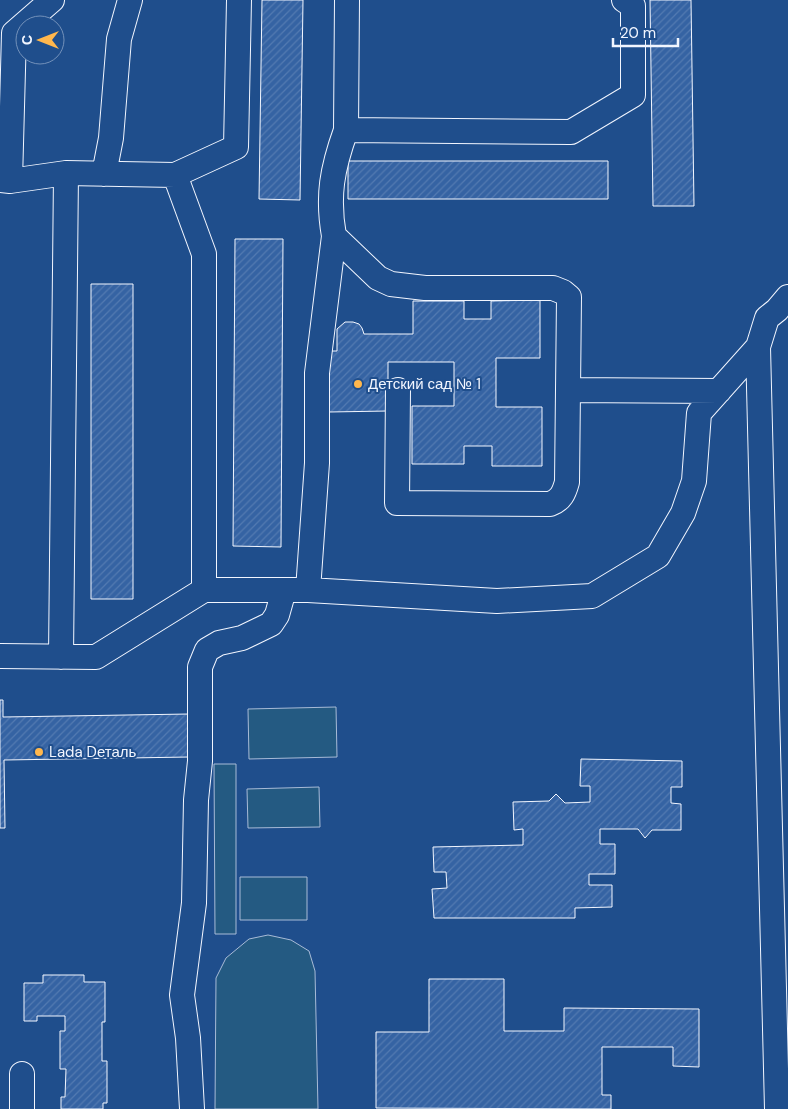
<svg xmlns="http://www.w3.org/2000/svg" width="788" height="1109" viewBox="0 0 788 1109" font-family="'DM Sans',sans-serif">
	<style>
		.pitch { fill: #245a82; stroke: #a8bbd7 }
		.building { fill: url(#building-hatch); stroke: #f2f6ff }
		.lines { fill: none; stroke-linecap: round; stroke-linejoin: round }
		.minor-casing { stroke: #f2f6ff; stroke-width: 26 }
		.minor { stroke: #1f4e8c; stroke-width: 24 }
		.poi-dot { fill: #ffb74d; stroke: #1f4e8c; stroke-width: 2 }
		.labels { text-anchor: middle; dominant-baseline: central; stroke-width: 4; stroke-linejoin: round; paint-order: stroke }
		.poi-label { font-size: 15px; fill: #f2f6ff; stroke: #1f4e8c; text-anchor: start }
	</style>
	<defs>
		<pattern id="building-hatch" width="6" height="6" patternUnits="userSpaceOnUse" patternTransform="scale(1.25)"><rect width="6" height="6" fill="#3563a3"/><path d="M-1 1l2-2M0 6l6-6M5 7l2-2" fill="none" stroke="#537ab1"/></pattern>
	</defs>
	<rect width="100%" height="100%" fill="#1f4e8c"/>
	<path class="pitch" d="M336 707 337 757 249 759 248 709Z
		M214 764H236V934H215Z
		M319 787 320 827 248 828 247 789Z
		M240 877H307V920H240Z
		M268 935 291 940 309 951 315 971 318 1109H215L216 978 226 958 249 939Z"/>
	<path class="building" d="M262 0H303L300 200 259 199Z
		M650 0H691L694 206H653Z
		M348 161H608V199H348Z
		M235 239H283L281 547 233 546Z
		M91 284H133V599H91Z
		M540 300V358H496V407H542V466H492V446H464V464H412V406H454V362H388V411L329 412V351H337V329L345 322H353L359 324 362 328 364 334H413V301H464V319H491V301Z
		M0 700H3V717L189 714V757L4 760 5 828H0Z
		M581 759 682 761V787H671V803L681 804V830H652L645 838 638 829H600V844H615V874H589V885H612V907L575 908V918H434L432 889 447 888 446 872H434L433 847 523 845V829L514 830 513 802 549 801 556 794 565 803 590 802V786H580Z
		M43 975H84V982H105V1022H102V1061H107V1103H103V1109H61V1097H65L66 1069H60V1031H65V1016H37V1021H24V983H43Z
		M429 979H504V1031H564V1008L699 1009V1067L673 1066V1047H602V1095H611V1109L376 1108V1032H429Z"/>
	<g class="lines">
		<g class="minor-casing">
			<path id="minor" d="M347 0 346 130 571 132 633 95V6L624 0
				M104 174 111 138 119 39 130 0
				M175 175 204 254V590
				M0 180 10 181 66 173 175 175 236 147 239 0
				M10 181 14 33 52 0
				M334 236 378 278 391 284 425 288H553L563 292 569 297 567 482C564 493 561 500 550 504L397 503 398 390
				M568 390 719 391
				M308 590 317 463V373L334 236C327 196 332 169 346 130
				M0 656 96 657 204 590H308L497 601 592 596 658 556 683 513 694 481 699 413 758 347
				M61 657 66 173
				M22 1109V1074
				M192 1109 188 1038 182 995 194 903 196 800 200 761V667L207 650 219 643 242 638 271 624 277 615 284 590
				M777 1109 758 347 767 318 777 310 788 297"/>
		</g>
		<use href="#minor" class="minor"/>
	</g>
	<g class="poi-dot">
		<circle cx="358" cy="384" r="5"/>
		<circle cx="39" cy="752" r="5"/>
	</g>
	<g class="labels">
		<g class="poi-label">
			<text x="368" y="384">Детский сад № 1</text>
			<text x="49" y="752">Lada Dеталь</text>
		</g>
	</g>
	<g transform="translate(40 40) rotate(270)"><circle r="24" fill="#1f4e8c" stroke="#7391ba"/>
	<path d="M0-4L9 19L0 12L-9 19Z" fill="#ffb74d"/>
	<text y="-8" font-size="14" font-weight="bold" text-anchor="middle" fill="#f2f6ff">С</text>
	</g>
	<path d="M613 38v8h65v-8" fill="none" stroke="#f2f6ff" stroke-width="2.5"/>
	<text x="620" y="38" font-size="15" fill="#f2f6ff" stroke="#1f4e8c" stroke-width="4" paint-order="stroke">20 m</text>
</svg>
